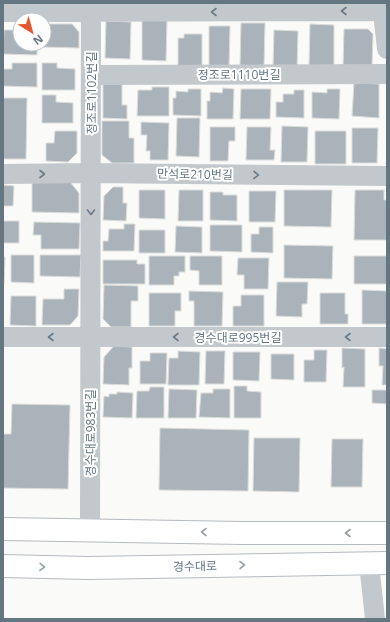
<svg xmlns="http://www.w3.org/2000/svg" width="390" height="622" viewBox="0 0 390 622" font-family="'Open Sans','Noto Sans KR',sans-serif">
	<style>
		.building { fill: #aab3b9; stroke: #dcdcda }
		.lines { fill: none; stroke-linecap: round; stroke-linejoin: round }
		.primary-casing { stroke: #b5babe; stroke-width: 24 }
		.minor { stroke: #c3c8cc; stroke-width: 20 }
		.primary { stroke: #fff; stroke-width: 22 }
		.oneway { stroke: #6a7a87 }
		.oneway2 { stroke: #939fa8 }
		.labels { text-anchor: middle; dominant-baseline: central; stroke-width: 4; stroke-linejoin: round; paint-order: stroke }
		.street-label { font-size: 12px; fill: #657683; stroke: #fff }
	</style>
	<rect width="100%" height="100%" fill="#fafaf8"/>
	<path class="building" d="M142 20H167L166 61 142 60Z
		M106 21 131 22 130 59 105 58Z
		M241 23H265L264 66H240Z
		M44 24H72L79 32V48L43 47V44H44Z
		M310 24 334 25V67L309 66Z
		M209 26H230L229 67H209Z
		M344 29H368L373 34 372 67H343Z
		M4 30H20V44H37V55L3 54Z
		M274 30 298 31 297 69 273 68Z
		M184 34H202V68H178V38H184Z
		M12 63H37V87L3 86V69H12Z
		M42 63H57V68L75 69V90H42Z
		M103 79 122 80V105H127V119L103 118Z
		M354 83 379 84V118L352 116Z
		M152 87H169V116H137L138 90H152Z
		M223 88 234 89 233 119H207V101H210V92L222 93Z
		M188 89H201V116L173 115V98H176V91L188 92Z
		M241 89H271L270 119H240Z
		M327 89H340L339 119 312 118V92L327 93Z
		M294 90H304V118L276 117V102H283V94H294Z
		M42 95H56V102L73 103V123H42Z
		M3 98H27L26 159H3Z
		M177 118H200L199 157 176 156Z
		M102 121H129V138H134V163H112L102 155Z
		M141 122 169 123 168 160H150V151H146L147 135H141Z
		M282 126 308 127 307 162H281Z
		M210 127H235V141H229L228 161H210Z
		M247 127H271L270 150H275L274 160H246Z
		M352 128H378L377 163H352Z
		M55 131H77V153L68 162 46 161V143H54Z
		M315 131H346V164H315Z
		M32 182H70L79 193V213L32 212Z
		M3 185 14 186 13 206H3Z
		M113 187H123V203H127L126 221 103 220 104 196Z
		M139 190H165V219L139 218Z
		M179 190H203V221H178Z
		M284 190H332L331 227 284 226Z
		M355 190H384V200H387V240H354Z
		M249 191H276L275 222H249Z
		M210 192H223V195H237V221L210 220Z
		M3 221H19V243H3Z
		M34 222 80 223 79 249H41V235H33Z
		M124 224H135L134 251H103V241H108L109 229H124Z
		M210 225H242V252L210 251Z
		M176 226 202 227V253L175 252Z
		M259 227H273V253L251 252V234H259Z
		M139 230H165V253H139Z
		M284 245 333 246 332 279 284 278Z
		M11 255H34V283L11 282Z
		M40 255H81L80 277 40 276Z
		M149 256H185V272H179V276H174V285H149Z
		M190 256H222V285H199V271L190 270Z
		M354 256H387V284H354Z
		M3 257H5L4 284H3Z
		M238 258H269L268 289H244V275H237Z
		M103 260H137V264H145V284H103Z
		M277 282H308L307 304H302V317L276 316Z
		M104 285 138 286V301H131V327H111L103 319Z
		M64 289H79L78 316 70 325H42L43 299H64Z
		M362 290 387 291V324H362Z
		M189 291 223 292 222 326H194V301H189Z
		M149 293H181V311H175V326H149Z
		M320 293H345V314H348V324H320Z
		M241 295H264V326H233V306H241Z
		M11 296H36V326L10 325Z
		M114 346 132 347V368H129V385L103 384 104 357Z
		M342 348 365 349V387H343L344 367 342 368Z
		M379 348 387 349V385H382L383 366H379Z
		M314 350H327L326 382H304V360H314Z
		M178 351 200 352 199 385H168L169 358H178Z
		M206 351H225L224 384H205Z
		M233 352H260L259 381 233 380Z
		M150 353H167L166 384H140V361H150Z
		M271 354H294V380L271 379Z
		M234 386H247V391L261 392V418H234Z
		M150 387H164V418H136L137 391H149Z
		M169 389 197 390 196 418H168Z
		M213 389H230V418L199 417 201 393H213Z
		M372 390H387V404L372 403Z
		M117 392 133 393 132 418 103 417 104 396 109 397V394H117Z
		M12 404 70 405 68 489 3 488V434H11Z
		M160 428 249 430 248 491 159 490Z
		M254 438H300L299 492 253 491Z
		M332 439H363L362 487H331Z"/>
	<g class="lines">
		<g class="primary-casing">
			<path id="primary" d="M3 529 242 533H387
				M3 566 88 568 387 563"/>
		</g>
		<path class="minor" d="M382 3 387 49
			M3 12 383 11
			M91 75 387 74
			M3 174 91 173 387 176
			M3 337H387
			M90 530 91 3
			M369 563 375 619"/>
		<use href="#primary" class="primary"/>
	</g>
	<defs><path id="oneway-chevron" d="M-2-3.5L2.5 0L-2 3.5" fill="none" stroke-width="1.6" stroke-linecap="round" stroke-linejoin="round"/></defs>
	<g class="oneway">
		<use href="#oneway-chevron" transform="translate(344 11) rotate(180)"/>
		<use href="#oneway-chevron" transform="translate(214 12) rotate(180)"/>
		<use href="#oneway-chevron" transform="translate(42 174)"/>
		<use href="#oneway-chevron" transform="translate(256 175) rotate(1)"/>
		<use href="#oneway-chevron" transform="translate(91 212) rotate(90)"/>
		<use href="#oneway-chevron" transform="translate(51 337) rotate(180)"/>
		<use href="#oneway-chevron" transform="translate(176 337) rotate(-180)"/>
		<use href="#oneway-chevron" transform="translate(348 337) rotate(-180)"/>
	</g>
	<g class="oneway2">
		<use href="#oneway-chevron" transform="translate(204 532) rotate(-179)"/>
		<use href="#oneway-chevron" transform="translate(348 533) rotate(-180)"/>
		<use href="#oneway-chevron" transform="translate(242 565) rotate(-1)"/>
		<use href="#oneway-chevron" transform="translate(42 567) rotate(2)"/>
	</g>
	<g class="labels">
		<g class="street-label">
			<text x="239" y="74">정조로1110번길</text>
			<text transform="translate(91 93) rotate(-90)">정조로1102번길</text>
			<text transform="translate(195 174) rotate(1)">만석로210번길</text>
			<text x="238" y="337">경수대로995번길</text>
			<text transform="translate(90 433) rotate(-90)">경수대로983번길</text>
			<text transform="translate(195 566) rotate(-1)">경수대로</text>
		</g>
	</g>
	<rect width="390" height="622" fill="none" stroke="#657683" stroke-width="8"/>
	<g transform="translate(32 32) rotate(143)"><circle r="19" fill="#ffffff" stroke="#c1c8cd"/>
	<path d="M0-3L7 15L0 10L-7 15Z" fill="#e4572e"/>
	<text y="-6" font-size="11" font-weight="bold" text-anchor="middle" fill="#657683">N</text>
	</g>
</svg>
